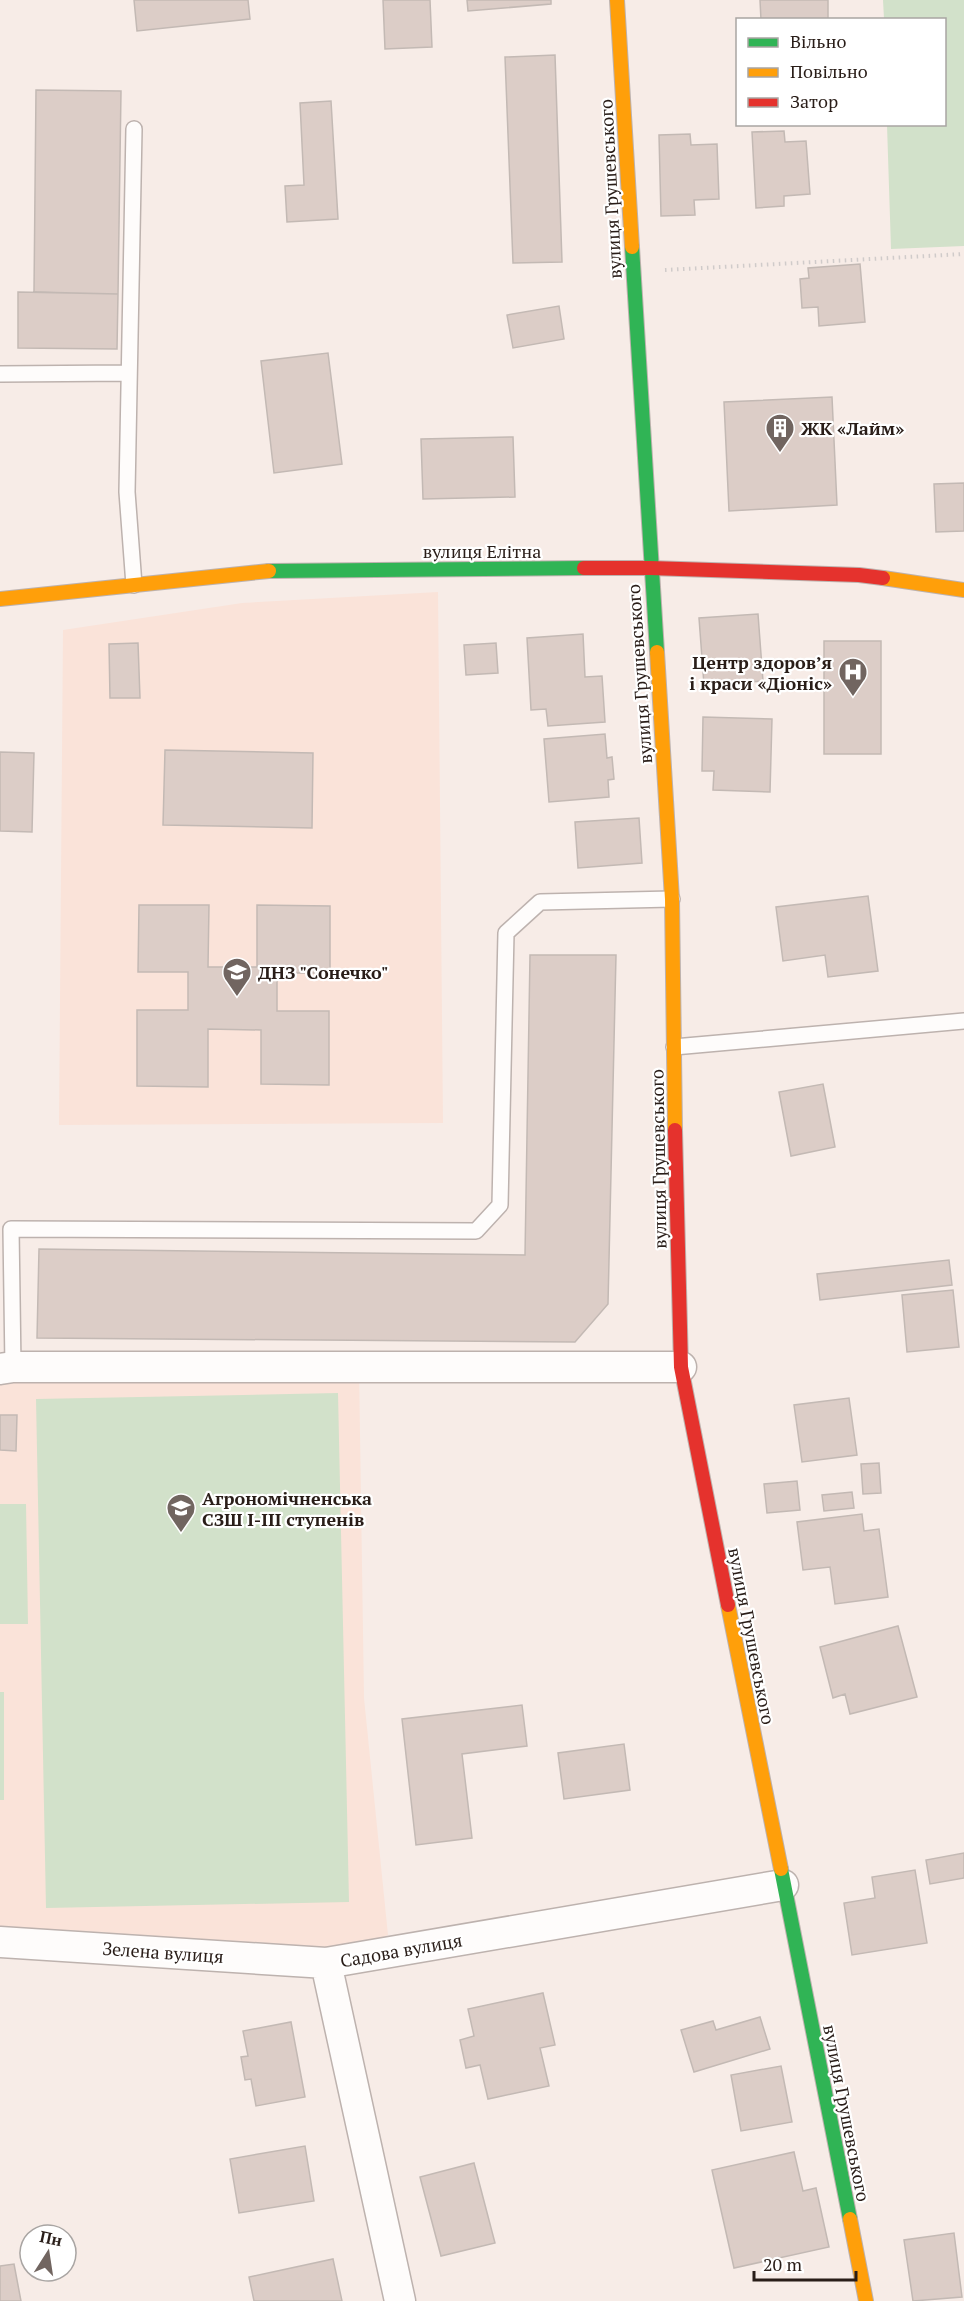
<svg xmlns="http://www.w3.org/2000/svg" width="964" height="2301" viewBox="0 0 964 2301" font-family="'PT Serif',serif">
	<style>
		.built { fill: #fae3d9 }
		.green { fill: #d2e1ca }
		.building { fill: #dccdc7; stroke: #c3b9b4; stroke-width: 1.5 }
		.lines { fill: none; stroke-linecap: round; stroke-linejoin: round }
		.lane-casing { stroke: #bdb2ae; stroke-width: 18 }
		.street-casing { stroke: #bdb2ae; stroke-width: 33 }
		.fast-casing { stroke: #bdb2ae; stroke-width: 16 }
		.slow-casing { stroke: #bdb2ae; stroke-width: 16 }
		.jam-casing { stroke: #bdb2ae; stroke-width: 16 }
		.path { stroke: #d0cbca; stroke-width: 4; stroke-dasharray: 1.5 4.5; stroke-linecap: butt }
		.lane { stroke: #fefcfb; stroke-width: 15 }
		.street { stroke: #fefcfb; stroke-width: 30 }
		.fast { stroke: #30b455; stroke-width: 14 }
		.slow { stroke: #ff9f0a; stroke-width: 14 }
		.jam { stroke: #e5322d; stroke-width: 14 }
		.labels { text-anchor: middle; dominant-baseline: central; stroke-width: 4.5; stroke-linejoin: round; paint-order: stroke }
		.street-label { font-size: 18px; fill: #291d18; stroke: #fff }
		.poi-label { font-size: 18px; font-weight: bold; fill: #291d18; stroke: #fff; text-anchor: start }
	</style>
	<rect width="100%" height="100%" fill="#f7ece7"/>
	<path class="built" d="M438 592 443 1123 59 1125 63 630 242 603Z
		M359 1367 364 1698 388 1935 326 1963 0 1942V1369Z"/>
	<path class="green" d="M883 0H964V246L891 249 887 125 944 124V20L884 19Z
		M338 1393 349 1902 46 1908 36 1399Z
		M0 1504H26L28 1624H0Z
		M0 1692H4V1800H0Z"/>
	<path class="building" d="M134 0H248L250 19 137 31Z
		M383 0H430L432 47 385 49Z
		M467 0H551V4L468 11Z
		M760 0H828V20H761Z
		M555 55 562 262 513 263 505 57Z
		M36 90 121 91 118 294 34 292Z
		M331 101 338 219 287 222 285 186 304 185 300 103Z
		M784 131 785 142 806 141 810 194 784 196V206L756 208 752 132Z
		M690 134 691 145 717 144 719 199 694 200 695 215 661 216 659 135Z
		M860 264 865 322 819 326 818 307 802 308 800 279 809 278 808 268Z
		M18 292 118 294 117 349 18 348Z
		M559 306 564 339 513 348 507 315Z
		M328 353 342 464 274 473 261 361Z
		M832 397 837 505 729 511 724 402Z
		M513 437 515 497 423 499 421 439Z
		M964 483V531L936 532 934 484Z
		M758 614 763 681 704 685 699 618Z
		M583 634 585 677 602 676 605 722 548 726 546 709 531 710 527 638Z
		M824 641H881V754H824Z
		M138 643 140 698H110L109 644Z
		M496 643 498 673 466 675 464 645Z
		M703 717 772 719 770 792 713 790 714 771H702Z
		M605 734 607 758 612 757 614 779 608 780 609 797 549 802 544 739Z
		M165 750 313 753 312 828 163 825Z
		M0 752 34 753 32 832 0 831Z
		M639 818 642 863 578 868 575 822Z
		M868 896 878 971 828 977 825 955 783 961 776 907Z
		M139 905H209L208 967H257V905L330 906V973H277V1011H329V1085L261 1084V1030L208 1029V1087L137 1086V1010H188V972H138Z
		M530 955H616L608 1304 575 1342 37 1338 39 1249 525 1255Z
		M823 1084 835 1147 791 1156 779 1092Z
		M949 1260 952 1285 820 1300 817 1274Z
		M953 1290 959 1347 907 1352 902 1295Z
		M849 1398 857 1455 802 1462 794 1405Z
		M0 1415H17L16 1451 0 1450Z
		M879 1463 881 1493 863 1494 861 1464Z
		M797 1481 800 1510 767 1513 764 1484Z
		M852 1492 854 1508 824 1511 822 1495Z
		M862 1514 864 1531 879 1529 888 1597 835 1604 830 1567 803 1570 797 1522Z
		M898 1626 917 1697 850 1714 845 1694 833 1698 820 1647Z
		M522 1705 527 1746 462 1754 472 1838 416 1845 402 1719Z
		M624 1744 630 1790 564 1799 558 1753Z
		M964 1853V1878L930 1884 926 1860Z
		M915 1870 927 1943 852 1955 844 1903 875 1898 872 1877Z
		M543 1993 555 2045 540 2048 549 2086 488 2099 480 2065 466 2068 460 2040 474 2036 468 2009Z
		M760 2017 770 2049 694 2072 681 2030 713 2021 716 2030Z
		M291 2022 305 2097 256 2106 251 2079 245 2080 241 2057 248 2056 243 2031Z
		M781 2066 792 2122 741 2131 731 2075Z
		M305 2146 314 2201 239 2213 230 2159Z
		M794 2152 803 2191 816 2188 829 2247 734 2268 712 2170Z
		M474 2163 495 2243 441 2256 420 2177Z
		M954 2233 962 2297 913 2301 904 2240Z
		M333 2259 342 2301H254L249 2277Z
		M14 2264 21 2301H0V2266Z"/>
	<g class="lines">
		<g class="lane-casing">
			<path id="lane" d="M0 374 129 373
				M134 585 127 492 134 129
				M674 1047 964 1021
				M13 1367 11 1229 476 1231 500 1205 506 933 540 902 672 899"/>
		</g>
		<g class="street-casing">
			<path id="street" d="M0 1369 13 1367H681
				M0 1942 326 1963
				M400 2301 326 1963 783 1885"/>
		</g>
		<g class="fast-casing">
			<path id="fast" d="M632 247 657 652
				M269 571 584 568
				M781 1869 850 2219"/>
		</g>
		<g class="slow-casing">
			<path id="slow" d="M617 0 632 247
				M883 578 964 590
				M0 599 269 571
				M657 652 672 899 675 1130
				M728 1605 781 1869
				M850 2219 866 2301"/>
		</g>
		<g class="jam-casing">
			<path id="jam" d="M584 568H650L859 575 883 578
				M675 1130 681 1367 728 1605"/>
		</g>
		<path class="path" d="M665 270 964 254"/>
		<use href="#lane" class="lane"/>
		<use href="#street" class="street"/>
		<use href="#fast" class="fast"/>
		<use href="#slow" class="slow"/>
		<use href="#jam" class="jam"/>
	</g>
	<defs>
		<g id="building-pin" transform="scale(1.5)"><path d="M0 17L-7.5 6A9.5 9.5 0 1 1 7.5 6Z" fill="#716560" stroke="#fff"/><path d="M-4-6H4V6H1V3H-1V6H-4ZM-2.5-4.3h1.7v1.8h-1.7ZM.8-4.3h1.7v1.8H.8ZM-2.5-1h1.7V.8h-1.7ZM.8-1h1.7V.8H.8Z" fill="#fff"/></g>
		<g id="hospital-pin" transform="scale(1.5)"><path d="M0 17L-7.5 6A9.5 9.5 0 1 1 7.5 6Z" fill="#716560" stroke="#fff"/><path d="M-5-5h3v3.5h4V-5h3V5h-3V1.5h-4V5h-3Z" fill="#fff"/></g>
		<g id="school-pin" transform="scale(1.5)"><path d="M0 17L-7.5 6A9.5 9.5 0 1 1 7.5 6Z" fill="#716560" stroke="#fff"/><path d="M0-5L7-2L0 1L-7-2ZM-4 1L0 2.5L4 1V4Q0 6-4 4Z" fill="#fff"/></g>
	</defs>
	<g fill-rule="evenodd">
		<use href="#building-pin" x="780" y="428"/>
		<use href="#hospital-pin" x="853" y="672"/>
		<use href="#school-pin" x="237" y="972"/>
		<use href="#school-pin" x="181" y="1508"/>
	</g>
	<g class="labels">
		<g class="street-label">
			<text transform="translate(610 189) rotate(-93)">вулиця Грушевського</text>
			<text x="482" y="551">вулиця Елітна</text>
			<text transform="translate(639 674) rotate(-94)">вулиця Грушевського</text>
			<text transform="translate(658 1159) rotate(-91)">вулиця Грушевського</text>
			<text transform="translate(752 1636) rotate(79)">вулиця Грушевського</text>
			<text transform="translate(401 1950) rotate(-10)">Садова вулиця</text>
			<text transform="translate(163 1952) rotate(4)">Зелена вулиця</text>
			<text transform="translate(847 2113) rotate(79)">вулиця Грушевського</text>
		</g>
		<g class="poi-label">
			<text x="801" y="428">ЖК «Лайм»</text>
			<text x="832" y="662" text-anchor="end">Центр здоровʼя<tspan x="832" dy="21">і краси «Діоніс»</tspan></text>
			<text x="258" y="972">ДНЗ "Сонечко"</text>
			<text x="202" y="1498">Агрономічненська<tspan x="202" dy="21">СЗШ І-ІІІ ступенів</tspan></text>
		</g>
	</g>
	<rect x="736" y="18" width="210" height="108" fill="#ffffff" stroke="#a9a5a3" stroke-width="1.5"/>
	<rect x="748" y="38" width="30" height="9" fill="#30b455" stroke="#a9a5a3" stroke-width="1.5"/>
	<text x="790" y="48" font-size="18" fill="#291d18">Вільно</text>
	<rect x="748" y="68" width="30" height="9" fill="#ff9f0a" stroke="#a9a5a3" stroke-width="1.5"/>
	<text x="790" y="78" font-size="18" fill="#291d18">Повільно</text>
	<rect x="748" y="98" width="30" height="9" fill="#e5322d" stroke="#a9a5a3" stroke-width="1.5"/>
	<text x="790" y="108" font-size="18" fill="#291d18">Затор</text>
	<g transform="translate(48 2253) rotate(12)"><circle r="28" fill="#ffffff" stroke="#a9a5a3" stroke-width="1.5"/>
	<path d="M0-4.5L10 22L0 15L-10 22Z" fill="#716560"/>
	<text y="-9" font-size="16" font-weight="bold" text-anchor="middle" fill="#291d18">Пн</text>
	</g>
	<path d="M754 2271v9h102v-9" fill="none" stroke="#291d18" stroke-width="3"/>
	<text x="763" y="2271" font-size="18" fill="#291d18" stroke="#ffffff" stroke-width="4.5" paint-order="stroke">20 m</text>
</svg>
